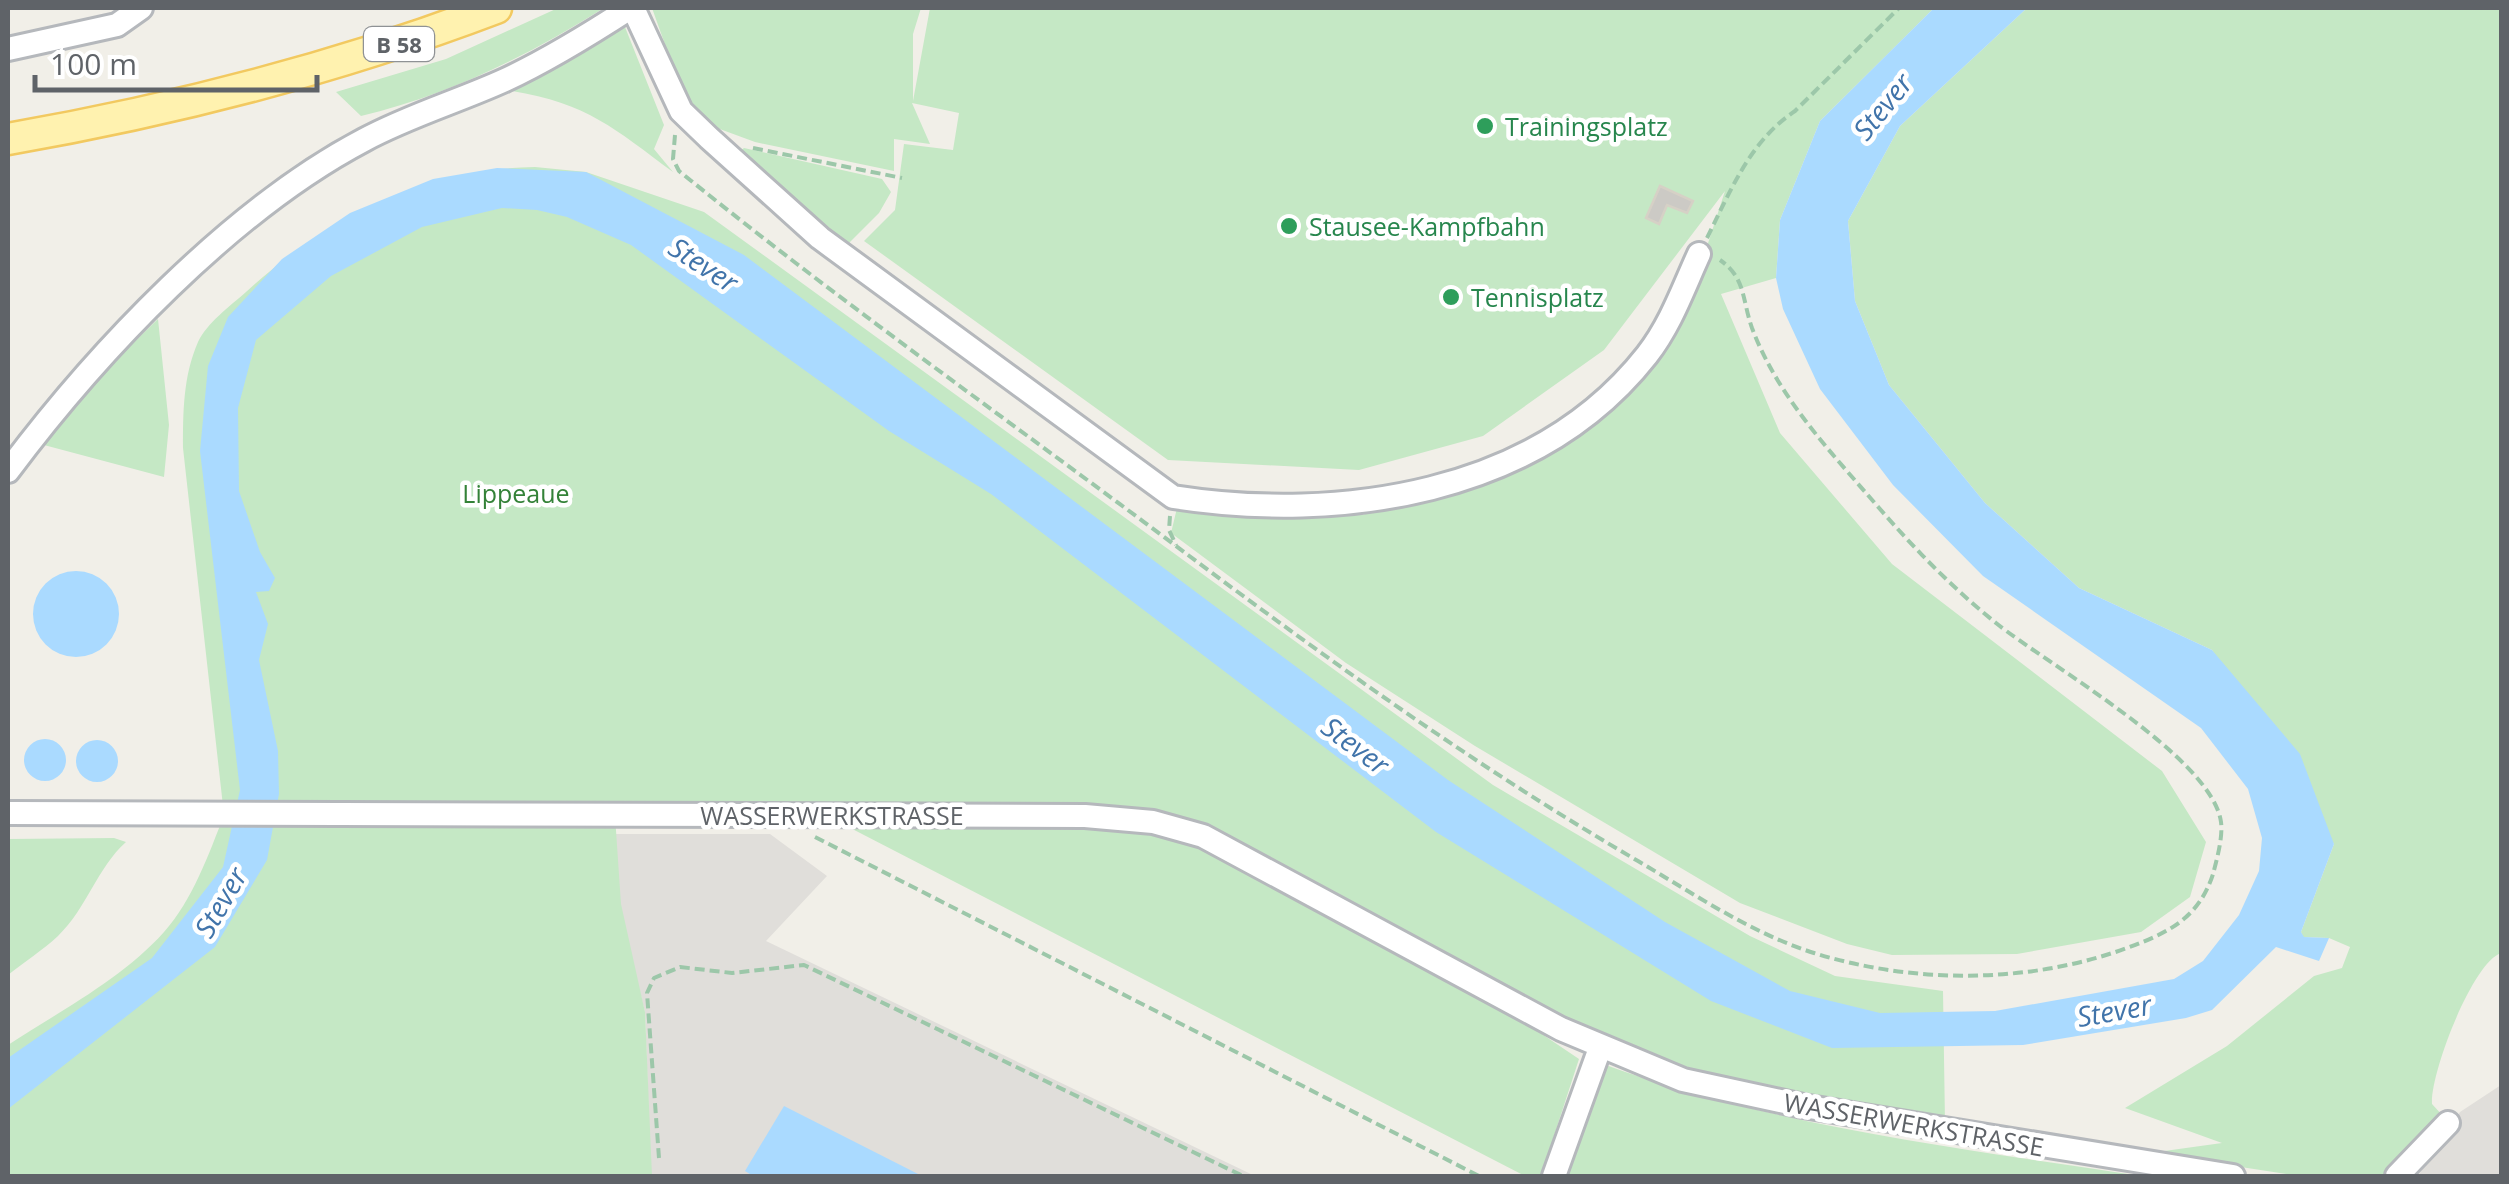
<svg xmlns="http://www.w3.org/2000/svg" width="2509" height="1184" viewBox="0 0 2509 1184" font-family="'Open Sans',sans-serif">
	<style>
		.industrial { fill: #e0deda }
		.green { fill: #c5e8c5 }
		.water { fill: #aadaff }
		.building { fill: #cccac5; stroke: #d6d1c6; stroke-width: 2.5 }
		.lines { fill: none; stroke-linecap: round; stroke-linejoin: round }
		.minor-casing { stroke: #b5b8bc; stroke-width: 28 }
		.major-casing { stroke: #f2c960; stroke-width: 35 }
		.path { stroke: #9cc7a9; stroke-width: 4; stroke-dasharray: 10 5; stroke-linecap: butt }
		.minor { stroke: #fff; stroke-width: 22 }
		.major { stroke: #fff2af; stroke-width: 30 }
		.leisure-dot { fill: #2e9e5b; stroke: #fff; stroke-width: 4 }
		.labels { text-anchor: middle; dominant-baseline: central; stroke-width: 9; stroke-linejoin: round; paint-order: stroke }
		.shield { fill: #fff; stroke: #8f9295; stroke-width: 2.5 }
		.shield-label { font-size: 22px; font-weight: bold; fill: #5f6368 }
		.leisure-label { font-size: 25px; fill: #27864d; stroke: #fff; text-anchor: start }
		.park-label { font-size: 25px; fill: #348238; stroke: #fff }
		.street-label { font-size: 25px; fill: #5f6368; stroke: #fff }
		.water-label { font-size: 28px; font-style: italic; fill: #4174aa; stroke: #fff }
	</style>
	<rect width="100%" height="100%" fill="#f1efe8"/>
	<path class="industrial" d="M613 834H770L827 876 766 941 1255 1176H651L645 1012 619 907Z
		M2501 1085V1176H2418L2460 1112Z"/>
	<path class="green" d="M558 8H604C527 56 450 95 361 116L336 92 446 59Z
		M652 8H921L913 34V101L930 8H1934L1820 121 1780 220 1776 278 1721 294 1780 433 1892 564 2162 771 2206 842 2190 897 2141 932 2017 954 1892 955 1847 944 1740 903 1475 746 1346 663 1171 533 1177 508 1362 515 1497 476 1616 400 1685 314 1725 191 1604 350 1483 436 1359 470 1168 460 864 241 895 210 904 144 953 150 959 113 912 103 930 144 894 139V171L755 142 717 128 696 114 683 95Z
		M2027 8H2501V953C2472 963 2430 1074 2432 1104L2443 1116 2382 1176H2299L2150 1153 2222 1143 2125 1108 2227 1046 2314 976 2342 968 2350 947 2329 938 2303 937 2301 932 2334 844 2212 650 2079 588 1985 503 1889 385 1855 301 1848 221 1900 126Z
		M625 27 664 125 654 149 673 172C615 129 587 103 512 91Z
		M744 148 882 179 891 192 879 213 843 249 735 155Z
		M535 167 586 172 704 212 1493 785 1750 936 1835 976 1943 991 1945 1123 1721 1085 1634 1056 1367 916 1579 1059 1541 1176H1525L800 802 614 801 621 904 645 1012 652 1176H8V1045C60 1011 122 979 164 932 192 901 209 854 224 815L183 448C183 413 183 376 198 342 207 323 230 306 246 292 328 217 422 169 535 167Z
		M158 319 169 425 164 477 44 445 97 378Z
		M114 838 126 842C97 868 87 908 58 936 43 950 24 962 8 975V839Z
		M1603 1064C1775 1127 1960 1148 2141 1176H1564Z"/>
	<path class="water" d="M1934 8H2027L1900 126 1848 221 1855 301 1889 385 1985 503 2079 588 2212 650 2300 754 2334 844 2301 932 2304 937 2329 938 2319 961 2276 947 2212 1010 2186 1018 2023 1045 1832 1048 1711 1001 1436 832 991 494 889 431 631 245 567 217 537 210 502 208 422 227 331 276 256 340 238 408 239 491 260 552 275 578 269 591 256 592 268 624 259 660 278 751 279 794 267 860 215 947 8 1109V1058L152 958 223 867 240 790 200 451 208 366 228 317 282 259 350 213 433 179 497 168 586 172 744 255 1448 780 1665 922 1790 991 1880 1013 1995 1011 2174 979 2203 961 2239 915 2259 871 2262 838 2248 789 2201 728 1983 576 1893 485 1820 389 1783 309 1776 278 1780 220 1820 121Z
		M33 614a43 43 0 1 1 86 0a43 43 0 1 1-86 0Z
		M24 760a21 21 0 1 1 42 0a21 21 0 1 1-42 0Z
		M76 761a21 21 0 1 1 42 0a21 21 0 1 1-42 0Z
		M784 1106 922 1176H753L745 1171Z"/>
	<path class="building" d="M1660 186 1693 201 1687 213 1667 205 1659 224 1646 218Z"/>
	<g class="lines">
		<g class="minor-casing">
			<path id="minor" d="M633 8 681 111 709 138 820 238 1173 497C1339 523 1537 495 1647 355 1671 324 1683 289 1699 254
				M8 49 117 25 141 8
				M8 471C97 352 231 210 364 140 408 116 459 101 505 80 548 60 590 34 630 8
				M8 813 1085 816 1153 822 1203 836 1561 1029 1683 1080 1803 1106 2233 1176
				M1554 1176 1600 1048
				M2397 1176 2448 1123"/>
		</g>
		<g class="major-casing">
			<path id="major" d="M8 139C174 110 338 68 496 8"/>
		</g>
		<path class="path" d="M675 135 673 159 679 171C844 305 1018 427 1188 555 1334 664 1480 769 1638 861 1694 894 1751 933 1814 953 1914 984 2028 984 2127 948 2168 933 2199 918 2213 874 2217 859 2223 837 2221 822 2212 757 2048 665 1996 623 1950 586 1911 545 1873 501 1828 449 1777 395 1752 328 1742 300 1746 278 1720 260
			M753 148 902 178
			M1707 238C1731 190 1750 141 1795 111L1899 8
			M1170 516 1169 530 1176 545
			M815 837 1479 1176
			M659 1158 647 993 654 978 680 967 732 973 804 965 1243 1176"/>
		<use href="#minor" class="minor"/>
		<use href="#major" class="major"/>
	</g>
	<g class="leisure-dot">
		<circle cx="1485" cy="126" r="10"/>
		<circle cx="1289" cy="226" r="10"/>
		<circle cx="1451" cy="297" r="10"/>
	</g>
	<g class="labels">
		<rect class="shield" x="364" y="27" width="70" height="34" rx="8"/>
		<g class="shield-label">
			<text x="399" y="44">B 58</text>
		</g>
		<g class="leisure-label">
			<text x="1505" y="126">Trainingsplatz</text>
			<text x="1309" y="226">Stausee-Kampfbahn</text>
			<text x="1471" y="297">Tennisplatz</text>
		</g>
		<g class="park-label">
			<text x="516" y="493">Lippeaue</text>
		</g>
		<g class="street-label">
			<text x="832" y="815">WASSERWERKSTRASSE</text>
			<text transform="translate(1914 1124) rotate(10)">WASSERWERKSTRASSE</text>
		</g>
		<g class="water-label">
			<text transform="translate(1882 106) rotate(-51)">Stever</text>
			<text transform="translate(704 264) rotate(33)">Stever</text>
			<text transform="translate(1356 745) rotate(37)">Stever</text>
			<text transform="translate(220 902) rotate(-60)">Stever</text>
			<text transform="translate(2114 1010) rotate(-10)">Stever</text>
		</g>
	</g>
	<rect width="2509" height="1184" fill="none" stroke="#5f6368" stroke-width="20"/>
	<path d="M35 75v15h282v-15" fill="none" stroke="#5f6368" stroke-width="5"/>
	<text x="50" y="75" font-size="30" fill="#5f6368" stroke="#ffffff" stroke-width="8" paint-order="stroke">100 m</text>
</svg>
